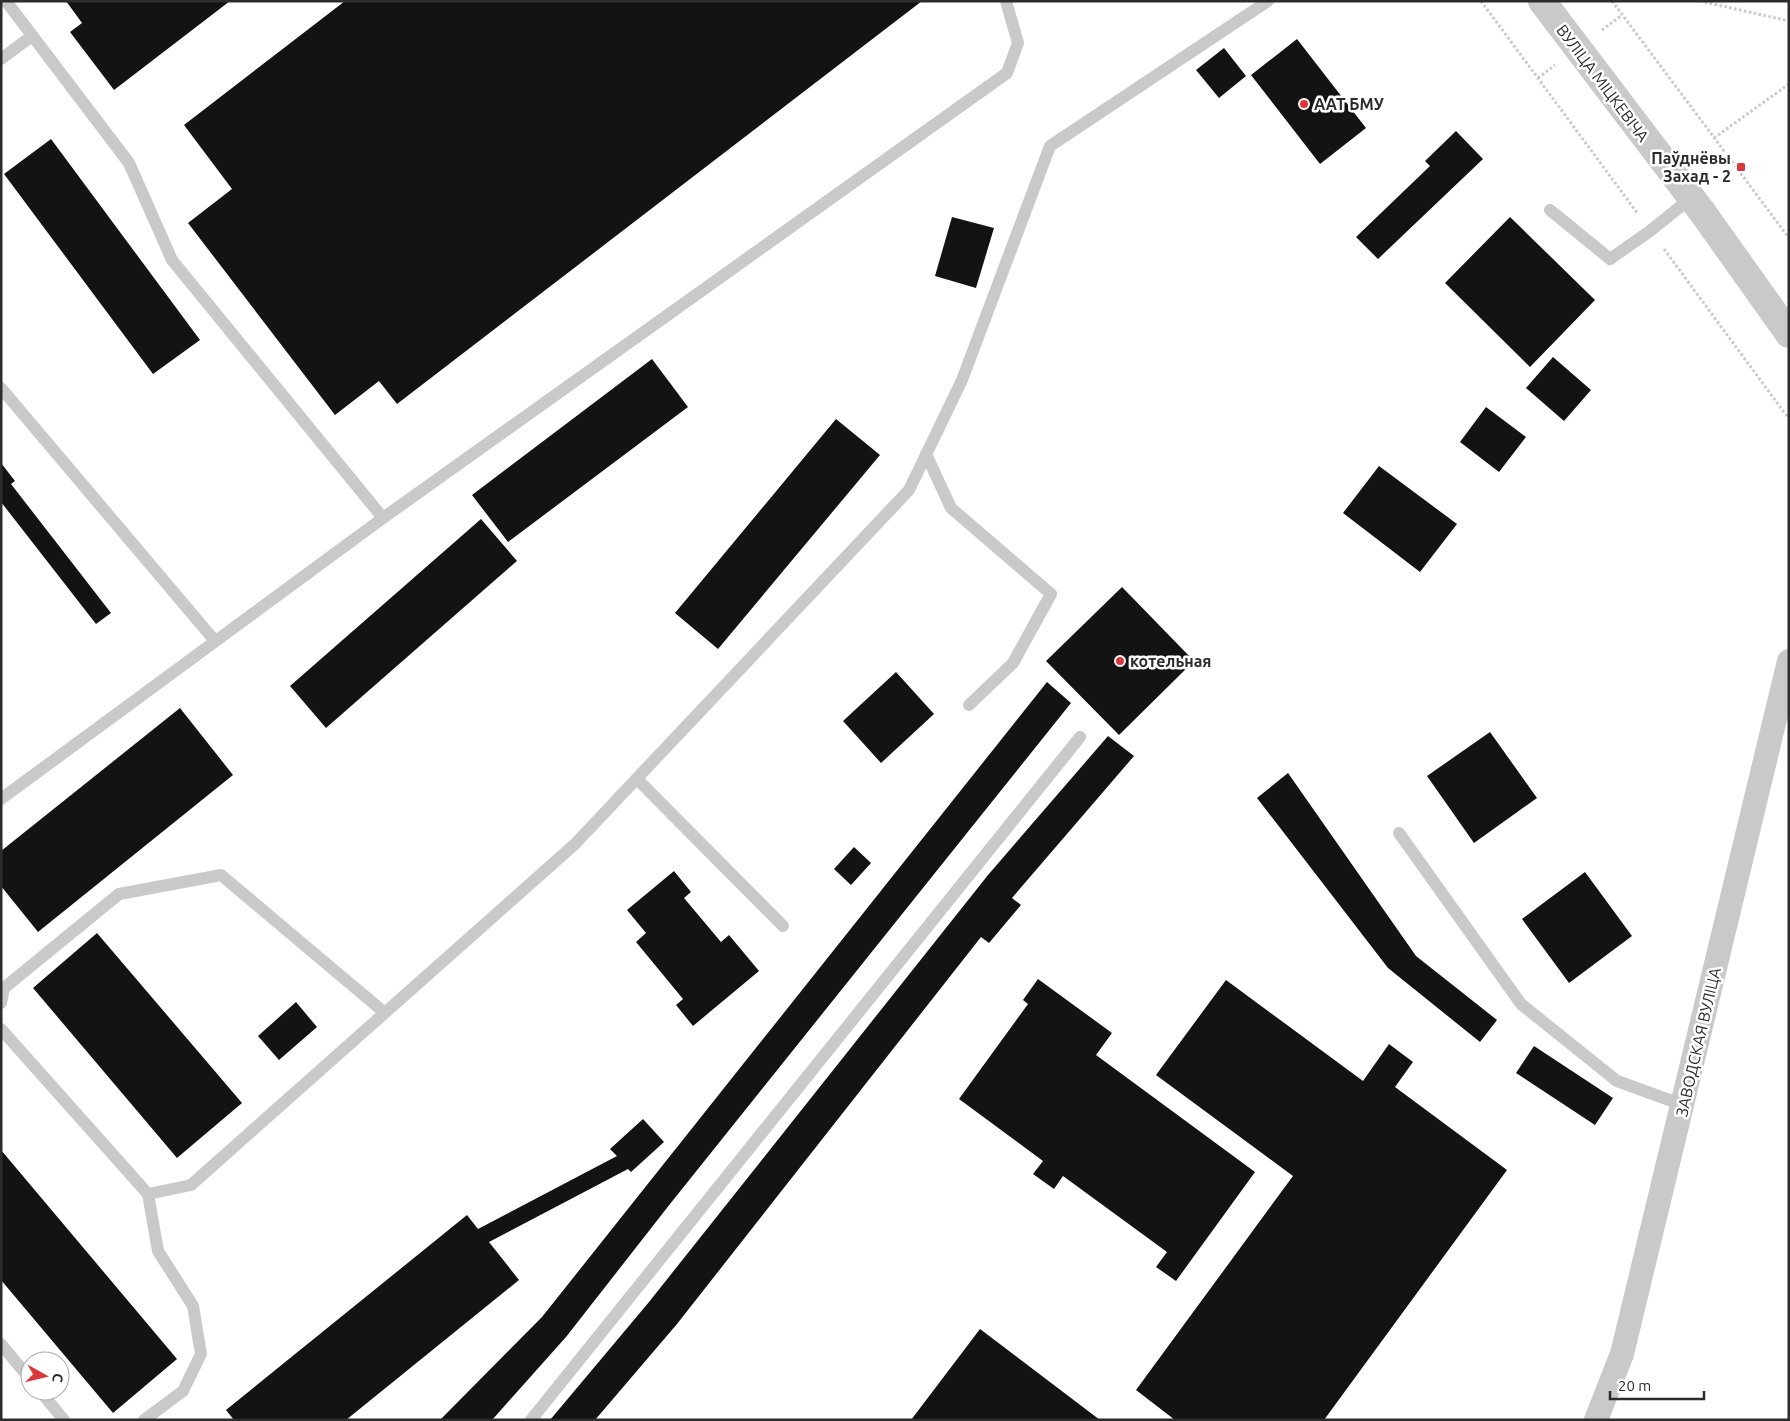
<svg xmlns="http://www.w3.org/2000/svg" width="1790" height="1421" viewBox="0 0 1790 1421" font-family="Ubuntu,sans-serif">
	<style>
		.building { fill: #131313 }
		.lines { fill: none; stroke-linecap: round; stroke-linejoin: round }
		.path { stroke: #c9c9c9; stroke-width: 3; stroke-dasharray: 2.5 2.5; stroke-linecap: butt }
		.service { stroke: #c9c9c9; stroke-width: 12 }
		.minor { stroke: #c9c9c9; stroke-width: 24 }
		.tertiary { stroke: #c9c9c9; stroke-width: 28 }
		.poi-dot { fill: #db3739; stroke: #fff; stroke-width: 2 }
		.labels { text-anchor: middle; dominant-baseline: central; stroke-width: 5; stroke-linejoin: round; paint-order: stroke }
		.street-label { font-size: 16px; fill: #2c2c2c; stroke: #fff }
		.poi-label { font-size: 16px; font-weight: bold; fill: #2c2c2c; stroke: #fff; text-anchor: start }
	</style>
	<rect width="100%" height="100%" fill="#fff"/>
	<path class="building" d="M66 1H230L114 90 70 32 82 23Z
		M345 1H922L397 404 379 381 335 415 188 223 232 189 184 125Z
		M1297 39 1366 128 1320 164 1251 75Z
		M1224 48 1246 76 1219 98 1196 70Z
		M1456 131 1483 159 1378 259 1356 237 1430 166 1425 161Z
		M51 139 200 340 153 374 4 174Z
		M952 217 994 228 976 288 935 276Z
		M1510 217 1595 300 1530 367 1445 283Z
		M1553 357 1591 390 1564 421 1526 388Z
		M652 359 688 407 508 542 472 495Z
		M1486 407 1526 437 1499 472 1460 442Z
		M836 419 880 455 718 649 675 613Z
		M1 463 15 481 11 484 111 613 96 624 1 502Z
		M1379 466 1457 524 1420 572 1343 513Z
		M481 519 517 561 326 728 290 686Z
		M1122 587 1194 661 1119 735 1046 661Z
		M896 672 934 714 881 763 843 721Z
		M1047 682 1071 703 670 1204 566 1337 492 1420H440L542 1317Z
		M180 708 233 775 38 932 1 886V851Z
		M1490 732 1537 798 1474 843 1427 776Z
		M1108 736 1134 756 1012 898 1021 905 989 943 981 937 677 1324 595 1420H550L649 1302 988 875Z
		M1288 773 1416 956 1497 1020 1480 1042 1388 968 1257 798Z
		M854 847 871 863 851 885 834 869Z
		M674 871 691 892 684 898 721 942 729 935 759 971 693 1026 676 1005 683 999 636 942 646 933 627 910Z
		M1585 872 1632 936 1569 983 1522 919Z
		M97 933 242 1103 177 1158 33 988Z
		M1038 979 1112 1033 1096 1055 1255 1172 1176 1281 1156 1267 1167 1252 1063 1176 1054 1189 1033 1174 1043 1161 959 1099 1028 1004 1023 1000Z
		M1226 980 1363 1081 1389 1044 1413 1062 1395 1087 1507 1170 1324 1420H1175L1136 1390 1293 1176 1156 1075Z
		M296 1002 317 1027 279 1060 258 1036Z
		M1534 1046 1613 1098 1595 1125 1516 1073Z
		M643 1119 664 1142 631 1172 628 1169 489 1242 519 1280 346 1420H234L226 1410 467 1215 478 1229 617 1156 610 1149Z
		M1 1150 177 1359 113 1413 1 1280Z
		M980 1329 1100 1420H911Z"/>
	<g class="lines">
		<path class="path" d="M1481 1 1638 214
			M1612 1 1789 238
			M1700 1 1789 21
			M1602 30 1622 15
			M1538 78 1555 65
			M1714 138 1789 84
			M1664 249 1789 419"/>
		<path class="service" d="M6 1 129 163 172 260 383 518
			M1 59 32 36
			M1550 210 1610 259 1650 231 1691 198
			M1 388 215 641
			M926 454 951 508 1051 594 1013 663 969 705
			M637 779 783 926
			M1 799 383 518 1007 73 1018 43 1006 1
			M1399 833 1521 1004 1617 1081 1683 1105
			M1 1003 4 988 119 894 221 875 385 1013
			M1 1029 148 1194 191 1185 575 844 909 490 962 380 1050 146 1268 1
			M1 1344 30 1379
			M40 1391 64 1420
			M144 1420 183 1391 201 1354 193 1306 158 1251 148 1194
			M531 1420 1080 737"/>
		<path class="minor" d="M1596 1420 1622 1354 1789 661"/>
		<path class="tertiary" d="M1542 1 1703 213 1789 334"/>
	</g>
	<g class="poi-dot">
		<circle cx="1304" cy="104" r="5"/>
		<rect x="1736" y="162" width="10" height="10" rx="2.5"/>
		<circle cx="1120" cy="661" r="5"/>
	</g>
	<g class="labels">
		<g class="street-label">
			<text transform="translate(1603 83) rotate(53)">ВУЛІЦА МІЦКЕВІЧА</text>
			<text transform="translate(1698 1042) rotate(-77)">ЗАВОДСКАЯ ВУЛІЦА</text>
		</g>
		<g class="poi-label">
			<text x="1314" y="104">ААТ БМУ</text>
			<text x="1731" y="158" text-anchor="end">Паўднёвы<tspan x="1731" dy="18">Захад - 2</tspan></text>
			<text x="1130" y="661">котельная</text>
		</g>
	</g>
	<rect width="1790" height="1421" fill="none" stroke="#2c2c2c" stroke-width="5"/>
	<g transform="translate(45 1376) rotate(98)"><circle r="24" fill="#ffffff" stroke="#ababab"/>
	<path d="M0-4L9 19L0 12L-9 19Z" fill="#db3739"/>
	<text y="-8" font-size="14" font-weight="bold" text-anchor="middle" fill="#2c2c2c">С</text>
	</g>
	<path d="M1610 1391v8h94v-8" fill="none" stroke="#2c2c2c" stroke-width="2.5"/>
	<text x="1618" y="1391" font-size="15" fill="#2c2c2c" stroke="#ffffff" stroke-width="4" paint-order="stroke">20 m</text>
</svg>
